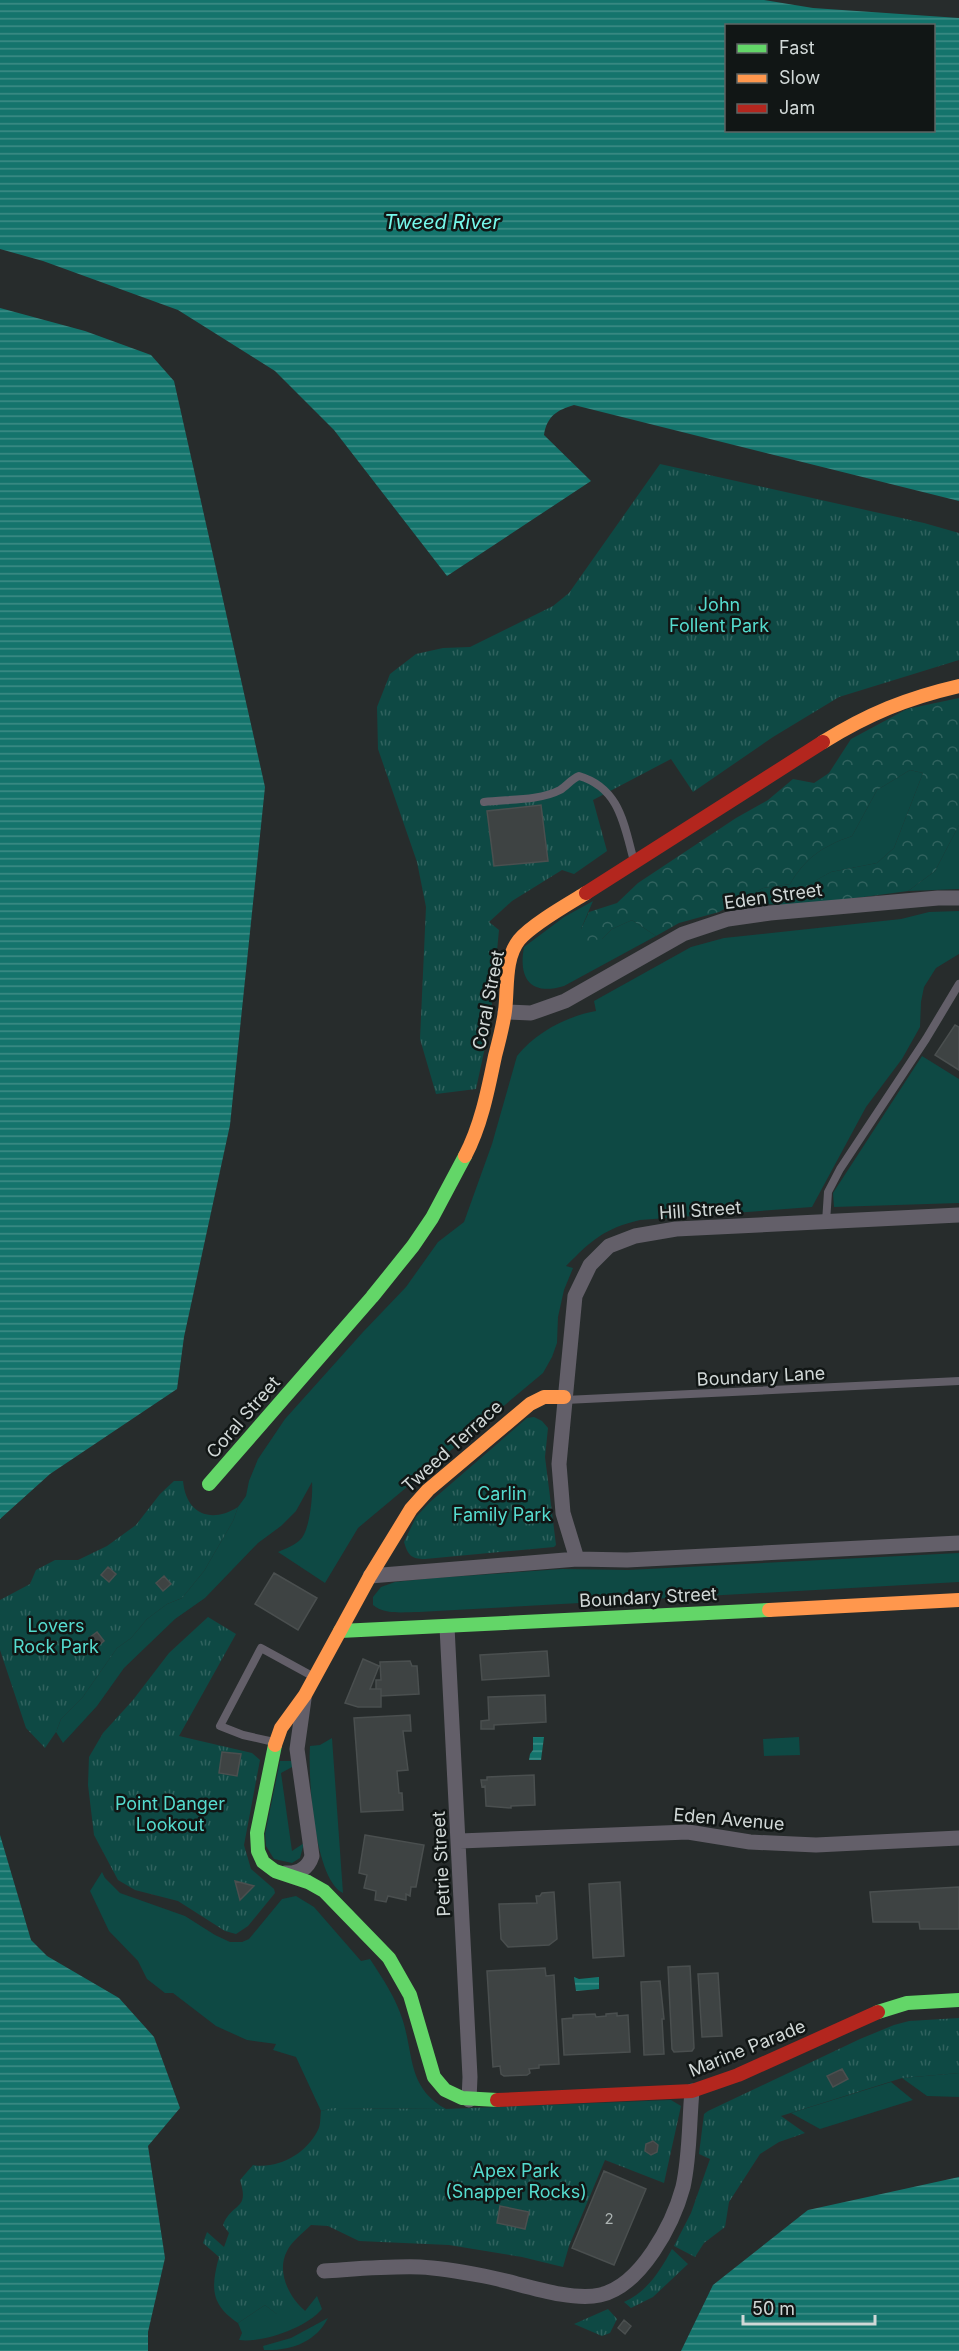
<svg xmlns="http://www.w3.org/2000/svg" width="959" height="2351" viewBox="0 0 959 2351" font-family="Inter,sans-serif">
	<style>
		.grass { fill: #0e4944 }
		.forest { fill: url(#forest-crowns) }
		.park { fill: url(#park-tufts) }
		.water { fill: url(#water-rules); fill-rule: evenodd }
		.building { fill: #3e4343; stroke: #4a4f4f; stroke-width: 1.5 }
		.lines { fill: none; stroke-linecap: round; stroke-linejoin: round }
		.lane { stroke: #635f69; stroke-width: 8 }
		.street { stroke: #635f69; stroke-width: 15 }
		.fast { stroke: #63d668; stroke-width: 14 }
		.slow { stroke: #ff974d; stroke-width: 14 }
		.jam { stroke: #b3261e; stroke-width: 14 }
		.labels { text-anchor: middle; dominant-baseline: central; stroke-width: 5; stroke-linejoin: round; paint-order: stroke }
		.number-label { font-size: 15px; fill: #acb3b2 }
		.park-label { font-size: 18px; fill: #55dccf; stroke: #111615 }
		.street-label { font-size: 18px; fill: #d1d8d7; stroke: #111615 }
		.water-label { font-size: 20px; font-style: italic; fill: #76f9ec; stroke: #111615 }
	</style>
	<defs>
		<pattern id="forest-crowns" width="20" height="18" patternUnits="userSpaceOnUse" patternTransform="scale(1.5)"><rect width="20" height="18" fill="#0e4944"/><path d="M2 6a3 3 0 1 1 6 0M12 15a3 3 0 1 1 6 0" fill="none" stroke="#30625e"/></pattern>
		<pattern id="park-tufts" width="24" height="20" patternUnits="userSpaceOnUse" patternTransform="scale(1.5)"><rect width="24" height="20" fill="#0e4944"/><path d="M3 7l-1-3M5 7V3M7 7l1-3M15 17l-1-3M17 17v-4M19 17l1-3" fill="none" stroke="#30625e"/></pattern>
		<pattern id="water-rules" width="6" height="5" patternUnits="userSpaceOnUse" patternTransform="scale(1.5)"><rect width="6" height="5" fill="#14746c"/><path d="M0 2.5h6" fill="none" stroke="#408d87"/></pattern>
	</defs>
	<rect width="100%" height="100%" fill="#272c2c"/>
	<path class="grass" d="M910 770 923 773 894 848 877 863 831 872 788 896 797 906 750 903 723 909 763 888 790 884C806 857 823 846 852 836L877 790Z
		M959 825V889L908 891 935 871Z
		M593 901 581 929 602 939 612 929 632 920 656 936 564 986C531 996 518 979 524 947L564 917Z
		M959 911V954L936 968 924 987 921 1002 920 1027 902 1059 866 1107 812 1207 640 1220C603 1229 592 1240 566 1266L573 1268 564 1290 558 1317 557 1343 552 1357 543 1373 358 1528 325 1583 278 1552C285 1549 295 1545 300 1540 310 1531 313 1495 312 1482L296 1511 281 1526 258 1543 205 1598 175 1619 124 1668 97 1706 63 1743 56 1732 61 1719 82 1698 117 1648 131 1638 147 1619 167 1604 182 1598 204 1571 233 1521 238 1507 246 1496 249 1481 258 1459 285 1419 363 1332 406 1287 438 1242 464 1222 492 1144 517 1056C535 1033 567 1016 596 1011L594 1001 691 947 724 938 901 919 929 912Z
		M922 1056 959 1079V1203L834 1207 833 1193Z
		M959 1553V1582L419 1612C404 1612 384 1615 373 1605V1597L381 1587 395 1582 434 1578 562 1569 628 1570Z
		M799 1737 800 1755 764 1756 763 1739Z
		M332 1738 343 1893C314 1879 308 1776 310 1746L320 1745Z
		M280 1761H293L294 1766 281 1773 292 1851 304 1843 300 1858 292 1863 274 1859 266 1846 265 1834Z
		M102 1872 105 1878 120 1893 185 1916 215 1935 230 1942H242L249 1939 282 1899 296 1896 314 1907 361 1961 370 1959C383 1979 396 1998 403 2021 414 2057 408 2088 446 2109L334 2108 321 2111 296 2057 273 2050 276 2044 247 2040 216 2026 173 1993H165L147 1979 138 1961 109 1931 90 1891Z
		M959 2073V2097L927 2096 902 2078Z
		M891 2082 913 2100 820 2129 791 2113Z
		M286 2294 305 2311 317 2296 322 2309C306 2328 263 2343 239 2340L242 2333 238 2323 265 2305 277 2314Z
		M328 2318C316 2342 291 2351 264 2350L263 2346 291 2338Z"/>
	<path class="forest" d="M959 698V825L935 871 908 891 797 906 787 896 831 872 877 863 894 848 923 773 910 770 877 790 852 836C823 846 806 857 790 884L763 888 719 912 679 923 656 936 632 920 612 929 602 939 581 942V929L589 912 617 903 638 883 736 818 768 800 793 779 814 783 829 773 851 739 907 709Z"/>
	<path class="park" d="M660 464 924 523 959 533V660L839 697 773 737 693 792 671 759 593 800 607 851 574 874 562 870 512 901 489 922 499 930 490 1024 476 1089 436 1094 420 1039 426 907 417 862 378 749 377 707 390 674 416 654 443 648 470 647 553 606 569 593Z
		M534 1417 542 1421 548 1428 545 1457 556 1545 554 1547 425 1559C411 1559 408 1555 404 1542L416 1517 430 1502 527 1418Z
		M174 1481H183C186 1514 211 1524 238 1507L233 1521 204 1571 182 1598 167 1604 147 1619 131 1638 117 1648 82 1698 61 1719 56 1732 45 1748 26 1728 0 1650V1600L30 1584 36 1570 55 1560H78L107 1546 136 1525 160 1494Z
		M208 1617 236 1634 179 1736 252 1753 260 1760 244 1845 251 1869 274 1889 275 1893 248 1926 236 1934 225 1931 178 1901 135 1890 118 1880 94 1835 88 1785 89 1757 103 1733 133 1700 169 1653Z
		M959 2018V2073L902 2078 781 2116 805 2133 779 2142 760 2154 729 2202 725 2227 704 2243 695 2257 674 2246 691 2213 710 2159 699 2154 704 2114 708 2111 860 2039 894 2025 909 2021Z
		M671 2100 681 2106 664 2183 605 2160 569 2246 563 2267 522 2257 449 2245 359 2241 328 2226 311 2225C303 2233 292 2241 287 2251 276 2272 289 2297 305 2311L278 2315 265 2305 238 2323C210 2304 211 2287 219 2257L203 2243 207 2232 224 2247 229 2233 223 2225C232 2202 250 2211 240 2180L253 2165C279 2169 306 2154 318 2130 321 2125 320 2117 321 2111L333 2108 446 2109Z
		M672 2249 688 2264 653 2297 631 2308 624 2302C647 2292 660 2271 672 2249Z
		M608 2309 617 2319 610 2333 602 2336 574 2324Z"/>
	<path class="water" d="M0 0H764L813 8 959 18V501L574 405C557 410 547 416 544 435L591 481 447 576 334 430 275 371 178 310 43 261 0 249ZM726 26H934V130H726Z
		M0 308 85 331 151 355 174 381 265 787 230 1125 184 1337 177 1389 50 1474 0 1519Z
		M533 1737H544L541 1760H529L530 1754 533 1750Z
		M0 1835 31 1940 47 1956 119 1998 154 2037 180 2108 148 2146 165 2258 148 2332V2351H0Z
		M574 1977 579 1979 599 1977V1989L576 1991Z
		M959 2177V2351H681L713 2285 808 2210Z"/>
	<path class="building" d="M541 805 548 861 494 866 487 811Z
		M955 1025 959 1027V1070L935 1055Z
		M108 1567 116 1574 109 1582 101 1575Z
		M274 1573 317 1598 298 1630 255 1604Z
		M164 1576 171 1584 163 1591 156 1583Z
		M97 1632 104 1641 96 1648 89 1638Z
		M547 1651 549 1676 482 1680 480 1655Z
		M363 1659 379 1666 370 1689H381V1707H358L345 1703Z
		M410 1661 412 1666H417L419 1694 381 1696V1689H376V1680H381L380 1662Z
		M545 1695 546 1722 494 1725V1729H481V1721L489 1720 488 1697Z
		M410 1715 411 1731H403L408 1770 397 1771 399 1793H402L403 1810 361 1812 354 1718Z
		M222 1752 241 1754 237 1776 219 1773Z
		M534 1775 535 1805 511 1806V1808L486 1806 485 1786 482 1787 481 1780H487V1777Z
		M365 1835 424 1845 416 1887H411L410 1896 406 1894V1900L388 1896 386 1902 375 1900 376 1891 364 1888 367 1875 359 1873Z
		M235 1881 254 1886 240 1900Z
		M620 1882 624 1956 593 1958 589 1884Z
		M959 1887V1929H920L919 1922H873L870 1892Z
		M554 1892 557 1939 549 1945 508 1947 501 1939 499 1904 537 1903 536 1896H540L542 1893Z
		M690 1966 694 2048 692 2051 674 2052 672 2049 668 1967Z
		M545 1968 546 1976 554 1975 559 2064 539 2065V2068L529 2069 530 2073 527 2075 504 2076 501 2074 500 2066 493 2067 487 1971Z
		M718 1973 722 2036 702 2037 698 1974Z
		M660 1981 664 2019H662L664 2054 644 2055 641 1982Z
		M617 2013V2016L628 2015 630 2052 564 2055 562 2019 573 2018V2015L595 2014 596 2017 606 2016V2014Z
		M842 2069 848 2079 833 2087 827 2076Z
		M653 2141 658 2145 657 2152 651 2155 645 2151 646 2144Z
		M604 2171 646 2189 614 2265 572 2248Z
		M500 2206 529 2212 525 2229 497 2223Z
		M624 2320 631 2326 625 2334 618 2328Z"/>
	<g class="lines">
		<path class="lane" d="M484 802C507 799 539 801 560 790 567 786 571 779 579 776 620 788 624 825 634 861
			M826 1222 828 1192 840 1169 926 1039 959 984
			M565 1400 959 1381
			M274 1742 243 1735 220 1726 261 1648 314 1677"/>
		<path class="street" d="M505 1012 531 1013 565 1001 683 934 728 919 770 913 938 898H959
			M577 1559 563 1513 559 1464 575 1296 590 1265 609 1246 635 1236 676 1229 959 1215
			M370 1576 577 1559 627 1560 959 1543
			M447 1627 470 2077 469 2100
			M460 1841 688 1832 750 1842 816 1845 959 1838
			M285 1873C298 1874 308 1869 312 1856L297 1749 304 1699
			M324 2271C356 2269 388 2266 420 2267 441 2268 463 2272 484 2276 517 2282 568 2302 600 2295 641 2286 673 2224 683 2187 690 2156 689 2123 692 2091"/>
		<path class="fast" d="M209 1484 372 1297 413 1246 432 1218 465 1156
			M340 1631 769 1610
			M275 1745 257 1833 258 1851 263 1862 275 1871 308 1882 324 1891 389 1958 410 1995 434 2077 445 2090 462 2098 497 2100
			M878 2012 907 2003 959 2000"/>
		<path class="slow" d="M823 742C868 714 907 698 959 686
			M465 1156C481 1126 488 1090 495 1056 499 1041 503 1026 505 1011 508 989 504 959 519 940 531 925 568 904 586 893
			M769 1610 959 1600
			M275 1745 281 1728 305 1695 370 1576 411 1509 428 1490 530 1404 544 1397H564"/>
		<path class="jam" d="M586 893 823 742
			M497 2100 692 2091 738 2075 878 2012"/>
	</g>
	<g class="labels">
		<g class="number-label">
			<text x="609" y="2218">2</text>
		</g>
		<g class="park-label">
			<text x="719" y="604">John<tspan x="719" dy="21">Follent Park</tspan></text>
			<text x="502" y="1493">Carlin<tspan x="502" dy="21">Family Park</tspan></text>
			<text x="56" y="1625">Lovers<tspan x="56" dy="21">Rock Park</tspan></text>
			<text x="170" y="1803">Point Danger<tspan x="170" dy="21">Lookout</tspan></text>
			<text x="516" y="2170">Apex Park<tspan x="516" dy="21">(Snapper Rocks)</tspan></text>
		</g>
		<g class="street-label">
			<text transform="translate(773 896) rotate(-8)">Eden Street</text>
			<text transform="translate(488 1000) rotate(-79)">Coral Street</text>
			<text transform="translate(700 1210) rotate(-4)">Hill Street</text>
			<text transform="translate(761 1376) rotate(-3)">Boundary Lane</text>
			<text transform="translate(243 1417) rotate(-49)">Coral Street</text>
			<text transform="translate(452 1446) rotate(-42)">Tweed Terrace</text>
			<text transform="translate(648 1597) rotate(-3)">Boundary Street</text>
			<text transform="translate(729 1819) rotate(5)">Eden Avenue</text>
			<text transform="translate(441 1864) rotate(-93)">Petrie Street</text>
			<text transform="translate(747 2048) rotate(-22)">Marine Parade</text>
		</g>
		<g class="water-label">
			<text x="442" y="222">Tweed River</text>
		</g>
	</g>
	<rect x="725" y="24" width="210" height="108" fill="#111615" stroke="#5e6463" stroke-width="1.5"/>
	<rect x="737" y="44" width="30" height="9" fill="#63d668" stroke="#5e6463" stroke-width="1.5"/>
	<text x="779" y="54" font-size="18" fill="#d1d8d7">Fast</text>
	<rect x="737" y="74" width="30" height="9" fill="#ff974d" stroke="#5e6463" stroke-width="1.5"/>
	<text x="779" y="84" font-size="18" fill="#d1d8d7">Slow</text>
	<rect x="737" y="104" width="30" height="9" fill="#b3261e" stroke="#5e6463" stroke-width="1.5"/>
	<text x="779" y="114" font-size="18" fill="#d1d8d7">Jam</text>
	<path d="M743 2315v9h132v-9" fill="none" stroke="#d1d8d7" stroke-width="3"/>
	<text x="752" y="2315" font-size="18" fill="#d1d8d7" stroke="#111615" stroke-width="4.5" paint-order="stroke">50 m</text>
</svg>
